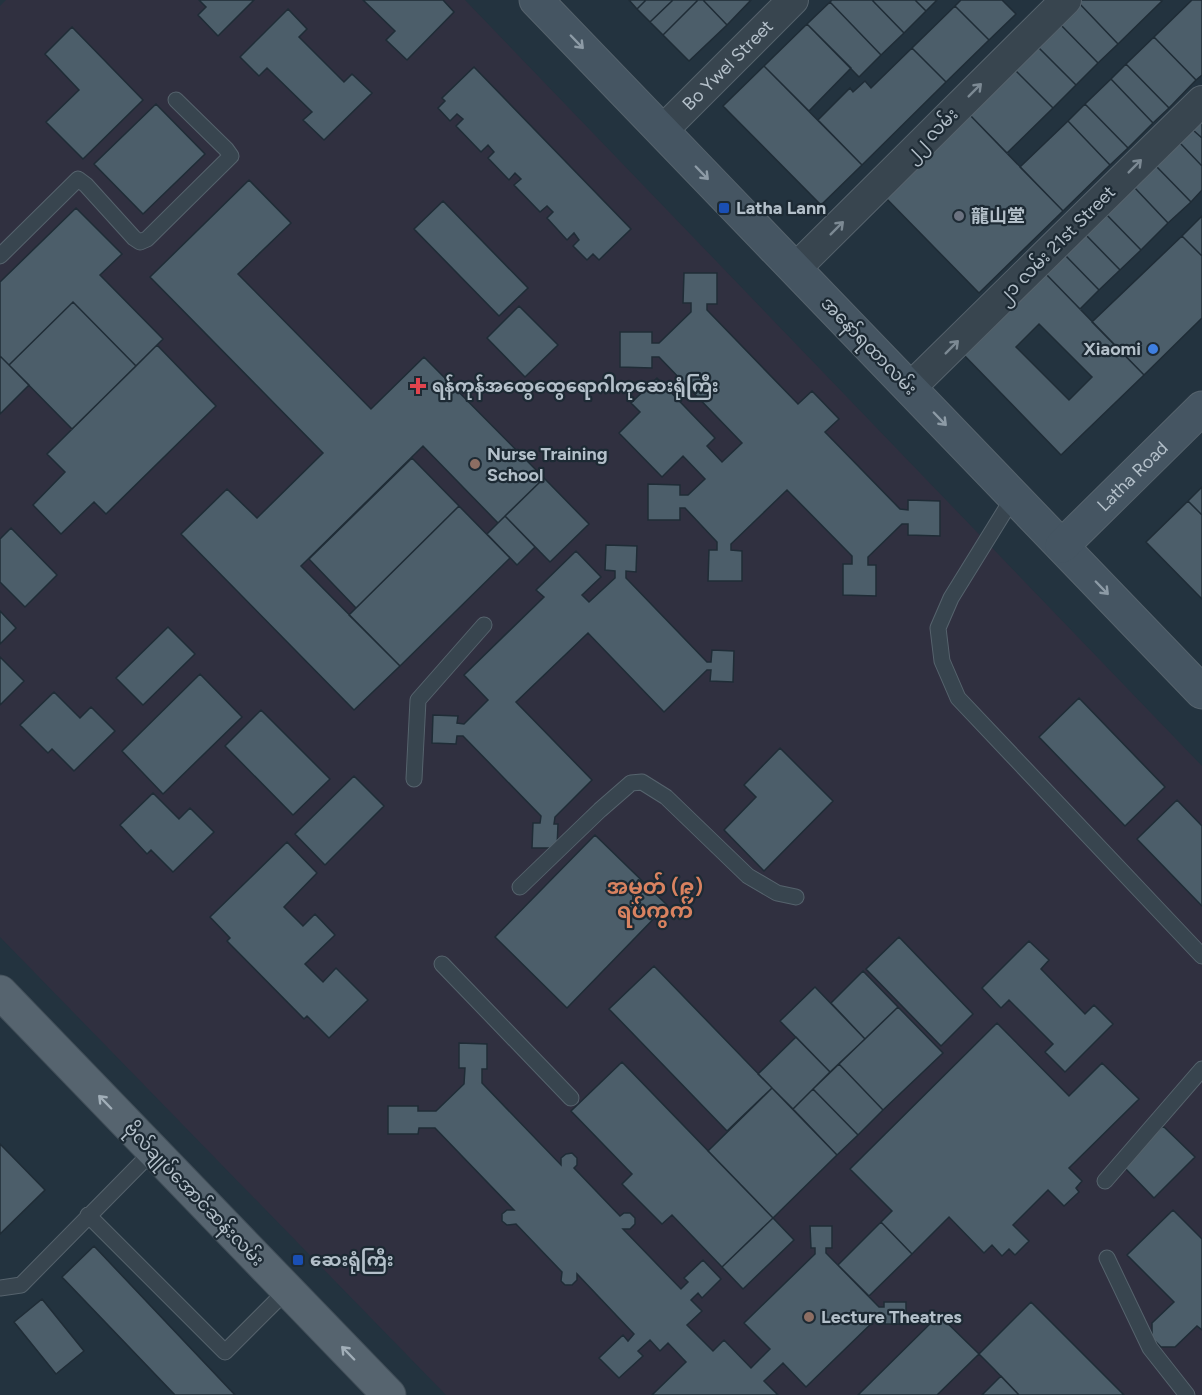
<svg xmlns="http://www.w3.org/2000/svg" width="1202" height="1395" viewBox="0 0 1202 1395" font-family="Figtree,'Noto Sans SC','Noto Sans Myanmar',sans-serif">
	<style>
		.medical { fill: #303040 }
		.building { fill: #4c5e6a; stroke: #1f2c36; stroke-width: 1.5; fill-rule: evenodd }
		.lines { fill: none; stroke-linecap: round; stroke-linejoin: round }
		.lane-casing { stroke: #56636d; stroke-width: 17 }
		.street-casing { stroke: #56636d; stroke-width: 32 }
		.secondary-casing { stroke: #56636d; stroke-width: 35 }
		.primary-casing { stroke: #414e58; stroke-width: 35 }
		.lane { stroke: #38454f; stroke-width: 15 }
		.street { stroke: #38454f; stroke-width: 30 }
		.secondary { stroke: #455562; stroke-width: 33 }
		.primary { stroke: #56646f; stroke-width: 33 }
		.oneway { stroke: #8d9ba6 }
		.oneway2 { stroke: #7c8993 }
		.oneway3 { stroke: #a1aeb8 }
		.transit-dot { fill: #1a4fb4; stroke: #1d2a34; stroke-width: 2 }
		.worship-dot { fill: #6b7280; stroke: #1d2a34; stroke-width: 2 }
		.shop-dot { fill: #3f7fe0; stroke: #1d2a34; stroke-width: 2 }
		.health-dot { fill: #e0444e; stroke: #1d2a34; stroke-width: 2 }
		.education-dot { fill: #8d6e63; stroke: #1d2a34; stroke-width: 2 }
		.labels { text-anchor: middle; dominant-baseline: central; stroke-width: 4.5; stroke-linejoin: round; paint-order: stroke }
		.street-label { font-size: 18px; fill: #b4c0ca; stroke: #1d2a34 }
		.poi-label { font-size: 18px; font-weight: bold; fill: #b4c0ca; stroke: #1d2a34; text-anchor: start }
		.quarter-label { font-size: 21px; font-weight: bold; fill: #d88260; stroke: #1d2a34 }
	</style>
	<rect width="100%" height="100%" fill="#23333f"/>
	<path class="medical" d="M6 0H465L1202 766V1395H446L0 937V6Z"/>
	<path class="building" d="M199 0H254L218 36 198 15 206 7Z
		M363 0H443L454 12 407 60 386 40 395 31Z
		M629 0H646L637 9Z
		M646 0H673L650 22 637 9Z
		M673 0H698L663 35 650 22Z
		M698 0H703L727 25 689 61 663 35Z
		M703 0H751L727 25Z
		M832 0H872L904 33 881 55 830 2Z
		M872 0H915L926 11 904 33Z
		M915 0H937L926 11Z
		M961 0H1002L1016 14 989 40 955 6Z
		M1080 0H1160L1162 1 1118 44 1078 2Z
		M1192 0H1202V75L1196 80 1154 37Z
		M830 2 881 55 859 77 807 24Z
		M1078 2 1118 44 1098 63 1058 22Z
		M955 6 989 40 946 82 912 48Z
		M288 9 307 29 299 37 344 82 352 74 372 93 324 140 303 120 312 112 267 68 259 76 240 57Z
		M1058 22 1098 63 1076 85 1035 44Z
		M807 24 851 68 809 111 764 66Z
		M72 27 143 100 83 159 46 122 79 90 45 54Z
		M1154 37 1196 80 1169 108 1126 64Z
		M1035 44 1076 85 1053 108 1012 67Z
		M912 48 946 82 862 165 818 120 850 88 853 92 865 81 871 88Z
		M1126 64 1169 108 1153 123 1111 79Z
		M764 66 862 165 821 205 723 106Z
		M474 67 631 229 599 260 593 254 587 260 573 246 579 240 574 233 567 240 547 218 553 212 547 206 540 212 514 185 521 179 515 173 509 180 488 158 494 152 488 145 481 152 456 126 463 119 457 114 450 121 438 108 445 101 442 98Z
		M1012 67 1053 108 1007 153 966 111Z
		M1111 79 1153 123 1128 148 1085 104Z
		M156 104 205 154 143 214 94 164Z
		M1085 104 1128 148 1110 165 1068 121Z
		M966 111 1063 211 979 293 882 194Z
		M1068 121 1110 165 1063 211 1020 167Z
		M1202 121V138L1193 130Z
		M1193 130 1202 138V166L1180 143Z
		M1180 143 1202 166V190L1191 202 1156 166Z
		M1156 166 1191 202 1168 223 1134 187Z
		M249 180 291 223 238 274 371 409 424 357 544 478 498 523 423 446 301 566 400 666 354 710 181 534 227 489 257 518 323 453 150 277Z
		M1134 187 1168 223 1141 250 1106 214Z
		M443 201 528 288 499 316 414 229Z
		M76 208 122 254 100 275 163 339 136 366 73 302 9 365 0 356V282Z
		M1106 214 1141 250 1120 270 1085 234Z
		M1202 216V256L1182 236Z
		M1085 234 1120 270 1099 290 1064 254Z
		M1182 236 1202 256V318L1144 375 1092 322Z
		M1064 254 1099 290 1080 309 1045 273Z
		M684 273H717V304H707V310L798 404 812 391 839 419 825 432 900 509 908 510V500L940 501V536L908 535V524H902L868 557V565H876V596L843 595V564H852V556L787 490 731 544V550L742 551V581H708L709 550H717V542L685 508H680V520H648V484L680 485V495H688L705 479 683 456 662 477 619 433 640 412 631 403 657 378 715 438 707 446 722 462 742 443 659 357H652V368L620 367V332H652V343H659L691 312V303H683Z
		M1045 273 1144 375 1061 455 962 353ZM1039 324 1092 377 1069 400 1016 347Z
		M73 302 136 366 72 429 9 365Z
		M519 306 558 345 525 377 487 338Z
		M157 345 216 406 106 514 94 502 61 534 33 505 65 472 47 454Z
		M0 356 29 385 0 414Z
		M412 458 459 506 356 608 309 559Z
		M544 478 589 524 550 562 505 516Z
		M1202 487V515L1188 501Z
		M1188 501 1202 515V599L1146 542Z
		M459 506 510 558 400 666 349 615Z
		M505 516 535 547 517 565 487 534Z
		M11 528 57 575 25 607 0 582V539Z
		M606 545 637 546 636 572 626 571V578L707 662H711L712 650 734 651 733 682 710 681 711 670H707L664 712 588 633 516 702 592 780 555 817 554 824H558L557 848H532L533 823H540L541 816 463 736H457L456 744 432 743 433 715 458 716 457 723 464 724 488 700 464 675 544 597 536 590 576 551 601 577 582 595 589 602 615 578V571L605 570Z
		M0 611 16 628 0 644Z
		M168 627 195 654 143 705 116 678Z
		M0 657 24 681 0 705Z
		M200 674 242 717 163 794 122 751Z
		M54 692 80 718 91 707 115 731 74 771 52 749 48 753 20 725Z
		M1079 698 1165 787 1125 826 1039 737Z
		M261 710 330 779 293 815 225 746Z
		M780 748 833 801 764 871 724 830 756 797 744 785Z
		M354 776 384 806 325 865 295 834Z
		M153 793 179 819 190 808 214 832 173 872 151 850 147 854 120 825Z
		M1177 800 1202 826V906L1137 839Z
		M595 835 667 905 567 1008 495 937Z
		M287 842 317 873 284 907 303 926 315 914 335 935 305 964 323 982 336 968 368 1000 329 1038 307 1016 304 1019 227 941 230 938 210 917Z
		M899 937 973 1014 941 1046 866 969Z
		M1029 941 1049 960 1041 969 1085 1014 1094 1005 1113 1024 1065 1072 1045 1052 1053 1044 1009 1000 1001 1008 982 988Z
		M654 966 772 1088 727 1131 609 1009Z
		M863 971 898 1007 865 1039 831 1003Z
		M815 987 865 1039 830 1072 780 1021Z
		M898 1007 943 1053 883 1110 839 1064Z
		M997 1023 1069 1096 1102 1063 1139 1099 1069 1168 1082 1181 1076 1188 1079 1192 1064 1206 1048 1190 1013 1225 1029 1241 1015 1255 1009 1249 1002 1256 992 1245 984 1253 949 1217 912 1254 881 1222 892 1211 850 1169Z
		M796 1037 830 1072 793 1109 758 1074Z
		M459 1043 487 1044V1069H482V1083L561 1165V1158L566 1154 572 1153 577 1158V1165L574 1168 620 1216 624 1213H630L635 1218V1224L630 1229H623L681 1289 688 1282 684 1278 703 1260 721 1279 702 1298 698 1293 691 1300 702 1311 687 1325 713 1351 724 1340 751 1368 770 1349 744 1323 815 1254V1248H811L810 1226H832V1248H826V1253L879 1307H884V1302H906V1324H885V1319L877 1318 806 1387 783 1363 764 1381 778 1395H652L686 1362 668 1343 660 1351 650 1340 638 1351 643 1356 619 1378 599 1358 623 1335 628 1341 634 1334 577 1274V1280L572 1285H565L561 1281 562 1272 516 1224 507 1225 502 1221V1214L507 1210H514L435 1128H419L418 1134H388V1106H418V1111H436L464 1084 465 1068H459Z
		M622 1062 773 1218 722 1267 672 1215 662 1224 622 1184 632 1174 571 1111Z
		M839 1064 883 1110 858 1135 813 1089Z
		M772 1088 837 1155 773 1218 708 1151Z
		M813 1089 858 1135 837 1155 793 1109Z
		M1163 1126 1195 1157 1154 1198 1123 1166Z
		M0 1144 45 1190 0 1234Z
		M1173 1210 1202 1239V1330L1197 1326 1175 1347H1161L1152 1338V1323L1174 1302 1127 1255Z
		M773 1218 794 1240 743 1289 722 1267Z
		M881 1222 912 1254 869 1296 838 1265Z
		M94 1246 235 1395H175L62 1277Z
		M42 1299 84 1351 56 1374 14 1322Z
		M1031 1302 1124 1395H1019L994 1369 979 1354Z
		M939 1315 979 1354 937 1395H858Z
		M1001 1376 1019 1395H982Z"/>
	<g class="lines">
		<g class="lane-casing">
			<path id="lane" d="M0 256 78 179 86 185 134 238 140 242 147 239 231 156 226 149 176 100
				M1014 496 951 598 938 628 942 661 958 698 1202 956
				M414 779 418 700 484 625
				M520 887 600 810 631 783 642 782 666 797 748 876 777 893 796 897
				M442 964 571 1098
				M1105 1181 1202 1069
				M88 1215 225 1352 288 1289
				M1107 1258 1150 1348 1187 1395
				M0 1288 21 1285 153 1151"/>
		</g>
		<g class="street-casing">
			<g id="street">
				<path id="s1" d="M662 131 793 0"/>
				<path d="M795 269 1066 0"/>
				<path d="M910 388 1202 101"/>
			</g>
		</g>
		<g class="secondary-casing">
			<g id="secondary">
				<path d="M536 0 1202 692"/>
				<path id="s2" d="M1062 546 1202 408"/>
			</g>
		</g>
		<g class="primary-casing">
			<path id="primary" d="M0 992 389 1395"/>
		</g>
		<use href="#lane" class="lane"/>
		<use href="#street" class="street"/>
		<use href="#secondary" class="secondary"/>
		<use href="#primary" class="primary"/>
	</g>
	<defs><path id="oneway-shaft" d="M-6 0H5M1.5-3L5.5 0L1.5 3" fill="none" stroke-width="1.6" stroke-linecap="round" stroke-linejoin="round" transform="scale(1.5)"/></defs>
	<g class="oneway">
		<use href="#oneway-shaft" transform="translate(577 42) rotate(46)"/>
		<use href="#oneway-shaft" transform="translate(702 173) rotate(46)"/>
		<use href="#oneway-shaft" transform="translate(940 419) rotate(46)"/>
		<use href="#oneway-shaft" transform="translate(1102 588) rotate(46)"/>
	</g>
	<g class="oneway2">
		<use href="#oneway-shaft" transform="translate(975 90) rotate(-45)"/>
		<use href="#oneway-shaft" transform="translate(1135 166) rotate(-45)"/>
		<use href="#oneway-shaft" transform="translate(837 228) rotate(-45)"/>
		<use href="#oneway-shaft" transform="translate(952 347) rotate(-45)"/>
	</g>
	<g class="oneway3">
		<use href="#oneway-shaft" transform="translate(105 1102) rotate(-134)"/>
		<use href="#oneway-shaft" transform="translate(348 1353) rotate(-134)"/>
	</g>
	<g class="transit-dot">
		<rect x="718" y="202" width="12" height="12" rx="3"/>
		<rect x="292" y="1254" width="12" height="12" rx="3"/>
	</g>
	<circle class="worship-dot" cx="959" cy="216" r="6"/>
	<circle class="shop-dot" cx="1153" cy="349" r="6"/>
	<path class="health-dot" d="M415 377h6v6h6v6h-6v6h-6v-6h-6v-6h6z"/>
	<g class="education-dot">
		<circle cx="475" cy="464" r="6"/>
		<circle cx="809" cy="1317" r="6"/>
	</g>
	<g class="labels">
		<g class="street-label">
			<text stroke="none"><textPath href="#s1" startOffset="93">Bo Ywel Street</textPath></text>
			<text transform="translate(931 135) rotate(-45)">၂၂ လမ်း</text>
			<text transform="translate(1056 245) rotate(-45)">၂၁ လမ်း 21st Street</text>
			<text transform="translate(869 346) rotate(46)">အနော်ရထာလမ်း</text>
			<text stroke="none"><textPath href="#s2" startOffset="99">Latha Road</textPath></text>
			<text transform="translate(194 1194) rotate(46)">ဗိုလ်ချုပ်အောင်ဆန်းလမ်း</text>
		</g>
		<g class="poi-label">
			<text x="736" y="208">Latha Lann</text>
			<text x="971" y="216">龍山堂</text>
			<text x="1141" y="349" text-anchor="end">Xiaomi</text>
			<text x="432" y="386">ရန်ကုန်အထွေထွေရောဂါကုဆေးရုံကြီး</text>
			<text x="487" y="454">Nurse Training<tspan x="487" dy="21">School</tspan></text>
			<text x="310" y="1260">ဆေးရုံကြီး</text>
			<text x="821" y="1317">Lecture Theatres</text>
		</g>
		<g class="quarter-label">
			<text x="655" y="886">အမှတ် (၉)<tspan x="655" dy="24">ရပ်ကွက်</tspan></text>
		</g>
	</g>
</svg>
